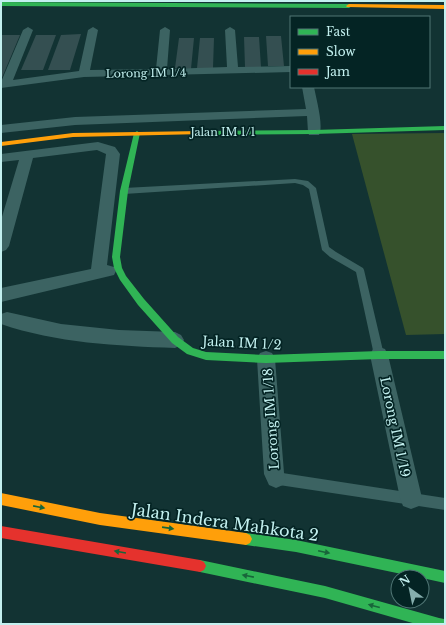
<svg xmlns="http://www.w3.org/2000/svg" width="446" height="625" viewBox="0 0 446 625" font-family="'Libre Baskerville',serif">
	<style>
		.green { fill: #36512c }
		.building { fill: #344f51 }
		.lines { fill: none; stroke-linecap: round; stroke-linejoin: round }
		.lane { fill: #3c6362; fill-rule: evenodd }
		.street { fill: #3c6362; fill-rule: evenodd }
		.fast { fill: #30b455; fill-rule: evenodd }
		.slow { fill: #ff9f0a; fill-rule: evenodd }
		.jam { fill: #e5322d; fill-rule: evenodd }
		.oneway { fill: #18653a }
		.labels { text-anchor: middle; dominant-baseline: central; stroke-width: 3.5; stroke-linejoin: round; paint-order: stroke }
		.far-street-label { font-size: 11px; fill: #c3f0ef; stroke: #042424 }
		.street-label { font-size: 13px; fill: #c3f0ef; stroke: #042424 }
		.near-street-label { font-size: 16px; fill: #c3f0ef; stroke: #042424 }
	</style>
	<rect width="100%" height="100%" fill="#123333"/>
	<path class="green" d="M445 133V334L406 335 352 134Z"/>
	<path class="building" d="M81 34 70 70H48L61 35Z
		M1 35H20L1 80Z
		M36 35H56L43 70H21Z
		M266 36H281L284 66H268Z
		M244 37H259L261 67H245Z
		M179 38H194L191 69 175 68Z
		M200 38H214L213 68H197Z"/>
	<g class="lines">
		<path class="lane" d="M295 179 308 181 316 188 329 247 336 252 363 268 364 270 384 355 382 358 379 359 376 358 374 355 356 272 330 257 322 250 309 189 303 185 295 183 124 194 120 191 124 188Z
			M276 472 445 498V510L279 485 272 482 270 478 272 474Z"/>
		<path class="street" d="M28 27 33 30 13 80 79 71 88 30 93 27 98 30 90 70 156 69 160 30 165 27 170 30 167 69 227 67 225 30 230 27 235 30 238 67 291 66V72L84 77 1 88V82L23 30Z
			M302 87H314C316 98 324 126 319 135H309L308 132 307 116 75 125 1 133V125L75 117 306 109Z
			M98 142 115 147 120 154 107 265 114 267 116 271 114 275 1 302V288L91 269 106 154 97 150 33 158 9 246 6 250 1 252V220L19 160 1 162V154Z
			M7 312 61 324 119 330 175 332 181 335 184 340 181 345 175 348C118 346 56 343 1 324V314Z
			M379 347 385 349 388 355 422 498 419 506 411 509 403 506 400 498 370 355 373 349Z
			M266 351 272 353 275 359 284 473 286 478 283 485 276 488 269 485 264 474 257 359 260 353Z"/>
		<path class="fast" d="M1 2 349 4 352 6 349 8 1 6Z
			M445 126V130L314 134 201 135 198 133 201 131 314 130Z
			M137 131 140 133 128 191 120 257 122 268 126 276 144 299 178 337 193 348 206 352 266 355 379 351H445V359H379L266 363 206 360 187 354 172 343 138 305 120 280 114 268 112 257 120 191 134 133Z
			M246 533 296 540 445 571V583L422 578V577H416L296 552 246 545 242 543 240 539 242 535Z
			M200 560 325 586 439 618 444 619 445 624H416L325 598 200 572 196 570 194 566 196 562Z"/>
		<path class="slow" d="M349 4 445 5V9L347 7 346 6Z
			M201 131 204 133 203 134 73 137 1 146V142L73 133Z
			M1 493 100 513 246 533 250 535 252 539 250 543 246 545 100 525 1 505Z"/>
		<path class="jam" d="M1 526 200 560 204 562 206 566 204 570 200 572 1 538Z"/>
	</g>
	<defs><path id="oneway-solid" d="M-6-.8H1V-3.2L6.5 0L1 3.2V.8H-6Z"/></defs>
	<g class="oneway">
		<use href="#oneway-solid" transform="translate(39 507) rotate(11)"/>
		<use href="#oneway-solid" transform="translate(168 528) rotate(8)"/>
		<use href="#oneway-solid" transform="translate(120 552) rotate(-170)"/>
		<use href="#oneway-solid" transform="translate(324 552) rotate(12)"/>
		<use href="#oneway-solid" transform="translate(248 576) rotate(-169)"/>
		<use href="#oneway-solid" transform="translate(374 606) rotate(-165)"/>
	</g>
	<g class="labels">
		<g class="far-street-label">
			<text transform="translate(146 73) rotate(-1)">Lorong IM 1/4</text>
			<text x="223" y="132">Jalan IM 1/1</text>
		</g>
		<g class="street-label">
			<text transform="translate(242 343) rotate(3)">Jalan IM 1/2</text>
			<text transform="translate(271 419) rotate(-94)">Lorong IM 1/18</text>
			<text transform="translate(395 427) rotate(78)">Lorong IM 1/19</text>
		</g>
		<g class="near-street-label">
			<text transform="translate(225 522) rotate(8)">Jalan Indera Mahkota 2</text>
		</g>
	</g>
	<rect width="446" height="625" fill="none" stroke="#c3f0ef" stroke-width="4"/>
	<rect x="290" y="16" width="140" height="72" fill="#042424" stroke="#507675"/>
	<rect x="298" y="29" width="20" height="6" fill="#30b455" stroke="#507675"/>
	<text x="326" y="36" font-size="12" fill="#c3f0ef">Fast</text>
	<rect x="298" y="49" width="20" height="6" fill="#ff9f0a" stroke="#507675"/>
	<text x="326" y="56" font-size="12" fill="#c3f0ef">Slow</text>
	<rect x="298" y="69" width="20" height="6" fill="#e5322d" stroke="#507675"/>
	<text x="326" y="76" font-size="12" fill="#c3f0ef">Jam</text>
	<g transform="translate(410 589) rotate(327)"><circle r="19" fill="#042424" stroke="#507675"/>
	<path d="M0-3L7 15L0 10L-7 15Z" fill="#85aead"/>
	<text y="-6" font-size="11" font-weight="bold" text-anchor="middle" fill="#c3f0ef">N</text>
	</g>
</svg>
